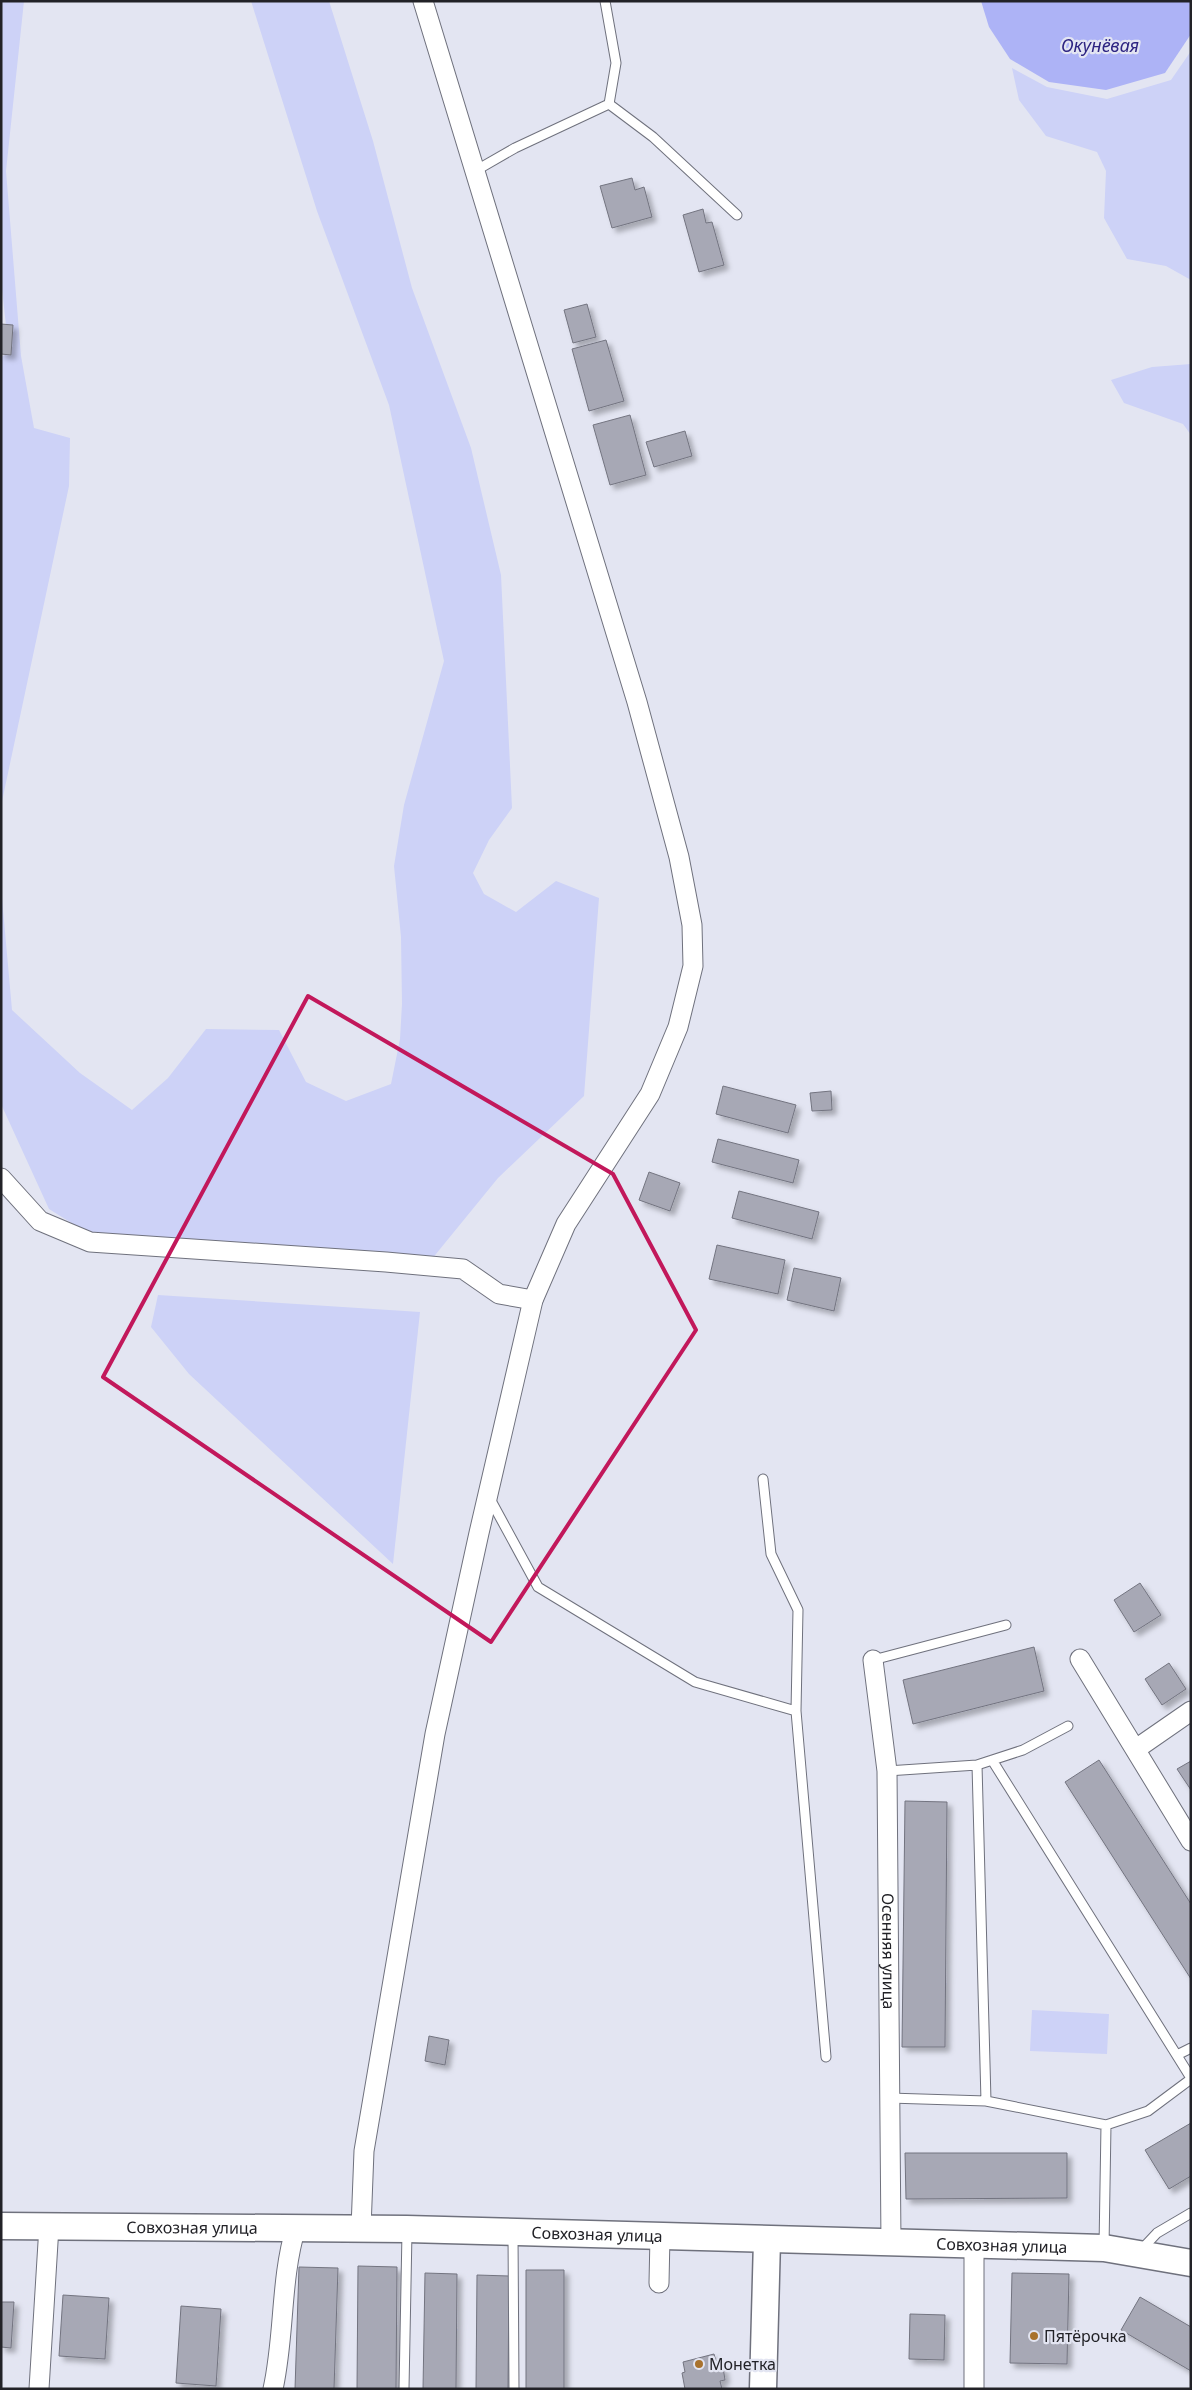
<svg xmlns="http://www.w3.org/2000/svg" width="1192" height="2390" viewBox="0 0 1192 2390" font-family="'Noto Sans',sans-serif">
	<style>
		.green { fill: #cdd2f7 }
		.water { fill: #adb3f6 }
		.building { fill: #a7a8b5; stroke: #737480; filter: url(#shadow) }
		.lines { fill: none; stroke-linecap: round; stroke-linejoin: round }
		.lane-casing { stroke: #6f717d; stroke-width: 11 }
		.street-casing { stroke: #6f717d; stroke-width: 21 }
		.secondary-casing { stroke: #6f717d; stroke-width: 29 }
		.lane { stroke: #fff; stroke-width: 9 }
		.street { stroke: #fff; stroke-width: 19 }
		.secondary { stroke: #fff; stroke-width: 26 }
		.marked { fill: none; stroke: #c2185b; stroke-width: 4; stroke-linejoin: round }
		.poi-dot { fill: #a8722d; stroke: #e3e5f2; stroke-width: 2 }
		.labels { text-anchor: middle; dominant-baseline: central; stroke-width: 4.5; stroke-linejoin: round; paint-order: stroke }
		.street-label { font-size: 16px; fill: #222227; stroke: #e3e5f2 }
		.poi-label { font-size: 16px; fill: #222227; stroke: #e3e5f2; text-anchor: start }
		.water-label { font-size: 18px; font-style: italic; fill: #2e2582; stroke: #e3e5f2 }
	</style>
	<defs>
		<filter id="shadow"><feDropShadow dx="4.5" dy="4.5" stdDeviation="2.5" flood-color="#0004"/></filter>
	</defs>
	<rect width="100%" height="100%" fill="#e3e5f2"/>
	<path class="green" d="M1 1H24L6 171 21 356 34 428 70 438 69 486 1 806V357L9 353 1 280Z
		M251 1H329L373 141 412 288 471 448 501 575 512 808 489 840 473 873 484 894 516 912 556 881 599 898 584 1096 498 1178 427 1265 99 1240 49 1209 1 1104V887L12 1010 80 1073 132 1110 168 1078 206 1029 279 1030 306 1082 346 1101 391 1084 400 1039 402 1004 401 937 394 866 404 805 444 661 389 405 317 211Z
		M1191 51V280L1166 266 1127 259 1104 218 1106 171 1097 152 1046 136 1019 100 1012 68 1047 87 1107 99 1171 80Z
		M1191 364V435L1183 424 1124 403 1111 380 1152 367Z
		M158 1295 420 1312 393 1564 189 1374 151 1327Z
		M1032 2010 1109 2014 1107 2054 1030 2051Z"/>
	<path class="water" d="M981 1H1191V34L1165 73 1106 90 1049 82 1010 59 989 27Z"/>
	<path class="building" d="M632 178 635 190 644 187 652 217 612 228 600 186Z
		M703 209 706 223 712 222 724 265 699 272 683 215Z
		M587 304 596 337 573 343 564 310Z
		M1 324 13 325 11 355 1 354Z
		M606 340 624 401 589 411 572 349Z
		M630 415 646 475 610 485 593 425Z
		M685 431 692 456 654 467 646 442Z
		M723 1086 796 1105 788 1133 716 1114Z
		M831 1091 832 1110 812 1111 810 1093Z
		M718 1139 799 1160 793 1183 712 1162Z
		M649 1172 680 1183 670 1211 639 1200Z
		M739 1191 819 1212 812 1239 732 1218Z
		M717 1245 785 1260 778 1294 709 1279Z
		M794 1268 841 1278 834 1311 787 1300Z
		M1140 1583 1161 1615 1134 1632 1114 1600Z
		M1034 1647 1044 1691 913 1724 903 1680Z
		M1169 1663 1186 1689 1162 1705 1145 1679Z
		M1099 1760 1191 1904V1979L1065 1782Z
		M1191 1761V1790L1177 1769Z
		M905 1801 947 1802 945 2047H902Z
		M429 2036 449 2040 445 2065 425 2061Z
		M1191 2123V2176L1169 2189 1145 2150Z
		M905 2153H1067V2198L906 2199Z
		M358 2266 397 2267 396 2389H357Z
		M299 2267 338 2268 334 2389H295Z
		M526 2270H564V2389H526Z
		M425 2273 457 2274 456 2389H423Z
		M1012 2273 1069 2274 1067 2364 1010 2363Z
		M477 2275 509 2276 508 2389H476Z
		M63 2295 109 2298 105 2359 59 2356Z
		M1140 2297 1191 2327V2371L1121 2330Z
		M1 2302H14L11 2348 1 2347Z
		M181 2306 221 2309 216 2386 176 2383Z
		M910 2314 945 2315 944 2360 909 2359Z
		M714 2354 718 2368 723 2367 725 2380 720 2381 722 2389H685L682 2373 685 2372 683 2362Z"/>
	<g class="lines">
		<g class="lane-casing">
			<path id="lane" d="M605 1 616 63 609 104
				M475 171 515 148 609 104 653 137 737 215
				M489 1497 538 1587 695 1682 796 1711 798 1610 771 1554 763 1479
				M873 1660 1006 1625
				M796 1711 826 2057
				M992 1760 1191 2078
				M887 1771 977 1765
				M1177 2055 1191 2048
				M889 2098 986 2101 1106 2125 1148 2111 1191 2079
				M986 2101 977 1765 1023 1750 1068 1726
				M513 2234 514 2389
				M1104 2247 1106 2125
				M1141 2250 1157 2233 1191 2213
				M404 2389 407 2232"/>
		</g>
		<g class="street-casing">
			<g id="street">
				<path d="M1 1178 40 1221 90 1242 386 1262 463 1269 499 1294 533 1300"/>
				<path d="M1080 1659 1191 1841"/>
				<path id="s1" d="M873 1660 887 1771 891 2243"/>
				<path d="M1136 1749 1191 1711"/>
				<path d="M361 2228 364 2151 435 1734 479 1533 533 1300 566 1224 650 1094 678 1027 693 966 692 925 679 857 637 702 423 1"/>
				<path d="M974 2244V2389"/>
				<path d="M659 2283 660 2236"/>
				<path d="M39 2389 49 2226"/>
				<path d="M273 2389C285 2335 280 2280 296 2227"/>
			</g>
		</g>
		<g class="secondary-casing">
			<g id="secondary">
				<path id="s2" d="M1 2226 407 2229 1104 2248 1191 2263"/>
				<path d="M763 2389 767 2240"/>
			</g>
		</g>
		<use href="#lane" class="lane"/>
		<use href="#street" class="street"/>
		<use href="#secondary" class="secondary"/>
	</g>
	<path class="marked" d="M308 996 613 1174 696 1330 491 1642 103 1377Z"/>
	<g class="poi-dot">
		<circle cx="1034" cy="2336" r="5"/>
		<circle cx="699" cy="2364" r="5"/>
	</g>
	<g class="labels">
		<g class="street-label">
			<text stroke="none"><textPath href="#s1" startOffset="292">Осенняя улица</textPath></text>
			<text stroke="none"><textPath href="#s2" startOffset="191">Совхозная улица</textPath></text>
			<text stroke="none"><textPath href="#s2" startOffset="596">Совхозная улица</textPath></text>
			<text stroke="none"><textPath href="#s2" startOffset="1001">Совхозная улица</textPath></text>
		</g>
		<g class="poi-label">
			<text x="1044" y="2336">Пятёрочка</text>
			<text x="709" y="2364">Монетка</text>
		</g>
		<g class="water-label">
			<text x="1100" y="45">Окунёвая</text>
		</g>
	</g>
	<rect width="1192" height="2390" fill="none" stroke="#222227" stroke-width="5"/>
</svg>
